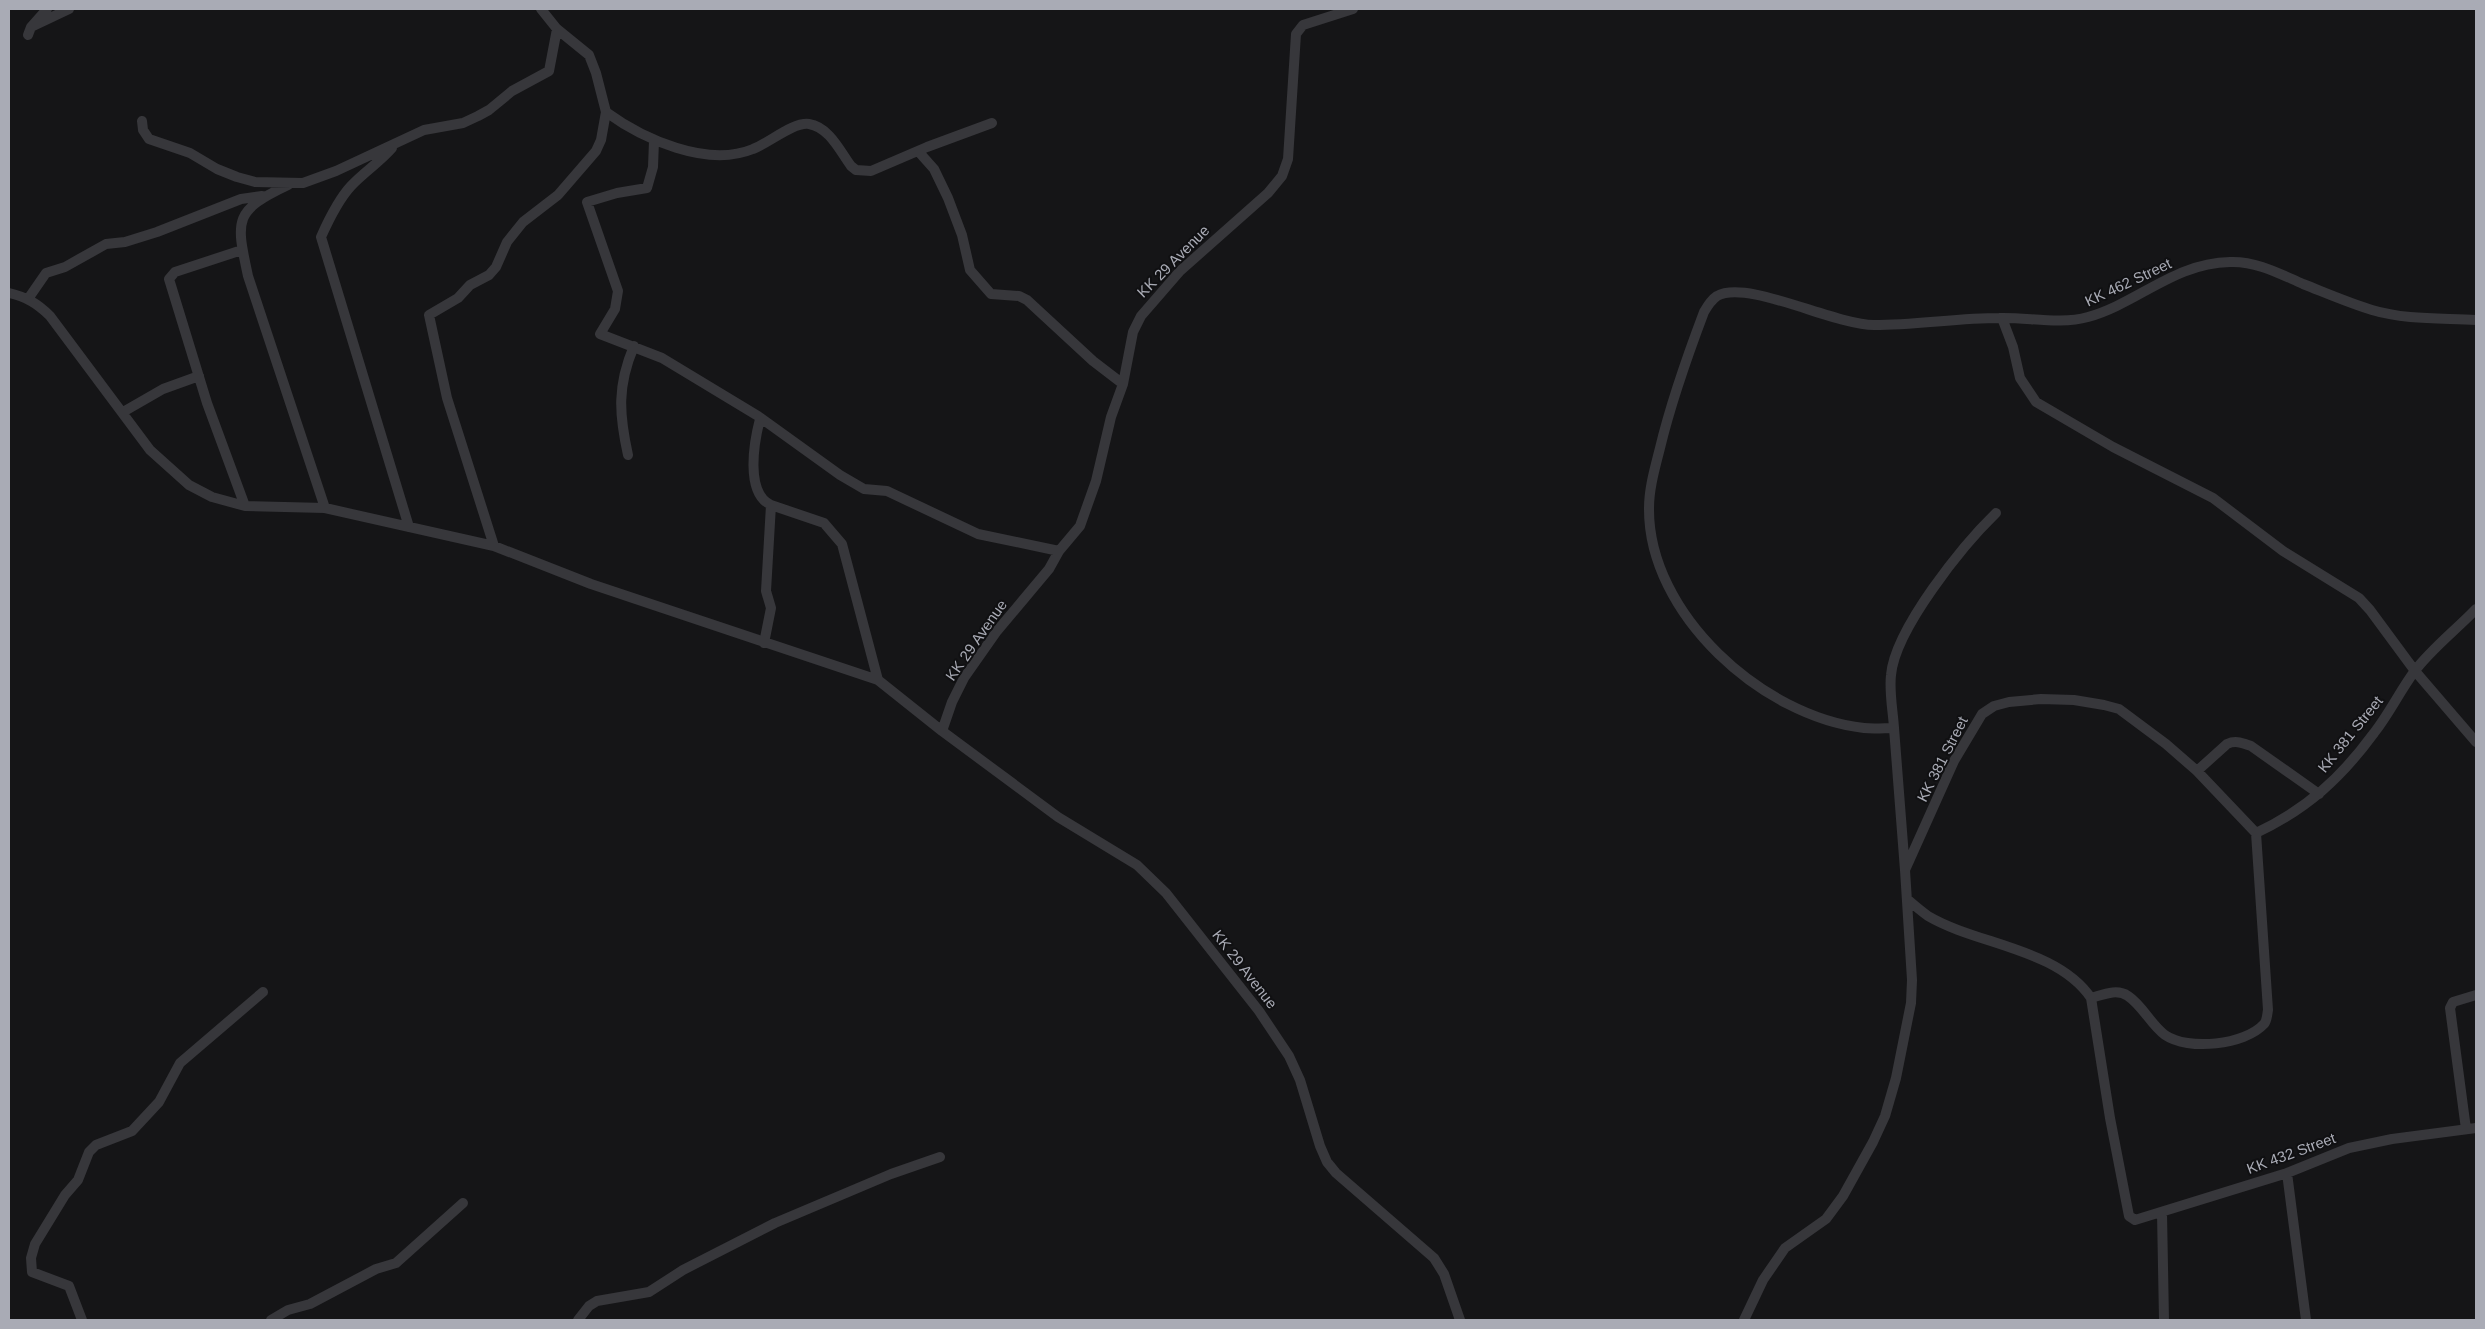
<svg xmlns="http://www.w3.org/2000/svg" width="2485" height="1329" viewBox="0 0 2485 1329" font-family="Helvetica,sans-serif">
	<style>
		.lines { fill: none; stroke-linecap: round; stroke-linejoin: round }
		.street { stroke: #37373b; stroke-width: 10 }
		.labels { text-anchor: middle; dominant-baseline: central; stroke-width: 4; stroke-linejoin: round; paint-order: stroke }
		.street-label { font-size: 15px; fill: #a9abb5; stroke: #101012 }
	</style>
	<rect width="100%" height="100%" fill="#151517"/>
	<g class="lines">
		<path class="street" d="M541 9 557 29 589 55 596 73 606 112C643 139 707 168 753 149 769 143 793 122 809 124 829 127 840 151 851 166L856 170 871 171 927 147 992 123
			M1353 9 1303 25 1296 34 1288 159 1282 176 1268 193 1180 271 1141 316 1133 332 1123 384 1111 417 1096 481 1080 526 1059 551 1049 569 997 631 964 678 952 702 942 731 1058 817 1137 865 1166 893 1259 1011 1289 1056 1300 1080 1320 1146 1327 1162 1336 1173 1434 1258 1444 1274 1460 1320
			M31 27 69 9
			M28 35 31 27 47 9
			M142 121 143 130 149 139 190 153 217 169 237 177 255 182 303 183 336 171 424 130 463 123 478 116 489 110 512 91 549 71 557 29
			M654 141 653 167 647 188 617 193 587 202 618 291 615 309 600 334 662 358 758 416 840 475 864 489 887 491 978 534 1059 551
			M392 148C380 162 364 172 351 186 338 200 329 219 321 237L409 527
			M918 151 934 169 948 198 962 235 970 270 991 294 1019 296 1027 300 1093 361 1123 384
			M288 185C233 211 236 220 248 276L325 508
			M242 250 175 272 169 279 207 403 245 506
			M9 293C26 297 37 303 50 316L150 450 189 485 212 497 245 506 325 508 494 546 591 584 878 680 942 731
			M28 299 46 273 65 267 106 244 125 242 157 232 241 199 262 196
			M2002 318 2013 347 2020 378 2036 402 2113 447 2213 498 2283 551 2359 598 2370 610 2415 671 2476 742
			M123 412 163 389 199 376
			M760 419C754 442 745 493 771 505L824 523 842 544 878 680
			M628 455C619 414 617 386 634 346
			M494 546 447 398 429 315 458 298 470 285 489 275 496 267 507 242 523 222 558 195 596 151 601 140 606 112
			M764 643 771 608 766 591 771 505
			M1894 728C1893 711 1889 692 1891 675 1895 629 1963 545 1996 513
			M2197 771 2227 744C2236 740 2242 743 2251 746L2319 794
			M1905 870 1894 728C1885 728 1874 729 1864 728 1763 717 1648 614 1649 508 1649 488 1655 468 1660 448 1671 402 1687 357 1704 312 1708 305 1711 300 1717 296 1747 279 1834 325 1874 325 1916 325 1958 318 1999 318 2028 317 2060 325 2088 317 2138 303 2174 263 2230 262 2257 261 2280 274 2303 284 2326 293 2349 303 2372 310 2405 320 2442 318 2476 320
			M1907 899C1914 905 1921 911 1928 916 1977 945 2057 948 2091 998 2102 995 2117 988 2128 996 2143 1006 2151 1025 2165 1035 2188 1051 2245 1045 2264 1024 2267 1021 2267 1015 2268 1010L2256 833
			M2091 998 2110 1118 2129 1216 2135 1220 2287 1173 2349 1148 2392 1139 2476 1128
			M2466 1129 2450 1008 2453 1002 2476 995
			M2287 1173 2306 1320
			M2162 1213 2164 1320
			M82 1320 69 1286 32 1272 31 1258 35 1244 65 1195 78 1180 89 1152 96 1145 132 1131 159 1102 180 1063 263 992
			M271 1320 288 1310 310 1304 376 1269 396 1263 463 1203
			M578 1320 589 1306 597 1301 649 1292 683 1270 775 1223 891 1174 940 1157
			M1744 1320 1763 1280 1785 1248 1826 1219 1843 1196 1873 1142 1885 1116 1896 1078 1911 1003 1912 980 1905 870 1954 761 1982 714 1994 706 2009 702 2041 699 2074 700 2104 705 2119 709 2166 744 2197 771 2256 833C2307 809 2341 778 2374 733 2389 714 2400 691 2414 672 2430 650 2457 629 2476 609"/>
	</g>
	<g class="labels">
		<g class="street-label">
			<text transform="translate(1173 261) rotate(-45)">KK 29 Avenue</text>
			<text transform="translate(2128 282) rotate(-25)">KK 462 Street</text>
			<text transform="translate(976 640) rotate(-55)">KK 29 Avenue</text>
			<text transform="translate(2350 734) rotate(-51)">KK 381 Street</text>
			<text transform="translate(1942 759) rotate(-63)">KK 381 Street</text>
			<text transform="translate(1245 969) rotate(52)">KK 29 Avenue</text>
			<text transform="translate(2291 1153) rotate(-20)">KK 432 Street</text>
		</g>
	</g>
	<rect width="2485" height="1329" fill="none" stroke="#a9abb5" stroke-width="20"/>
</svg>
